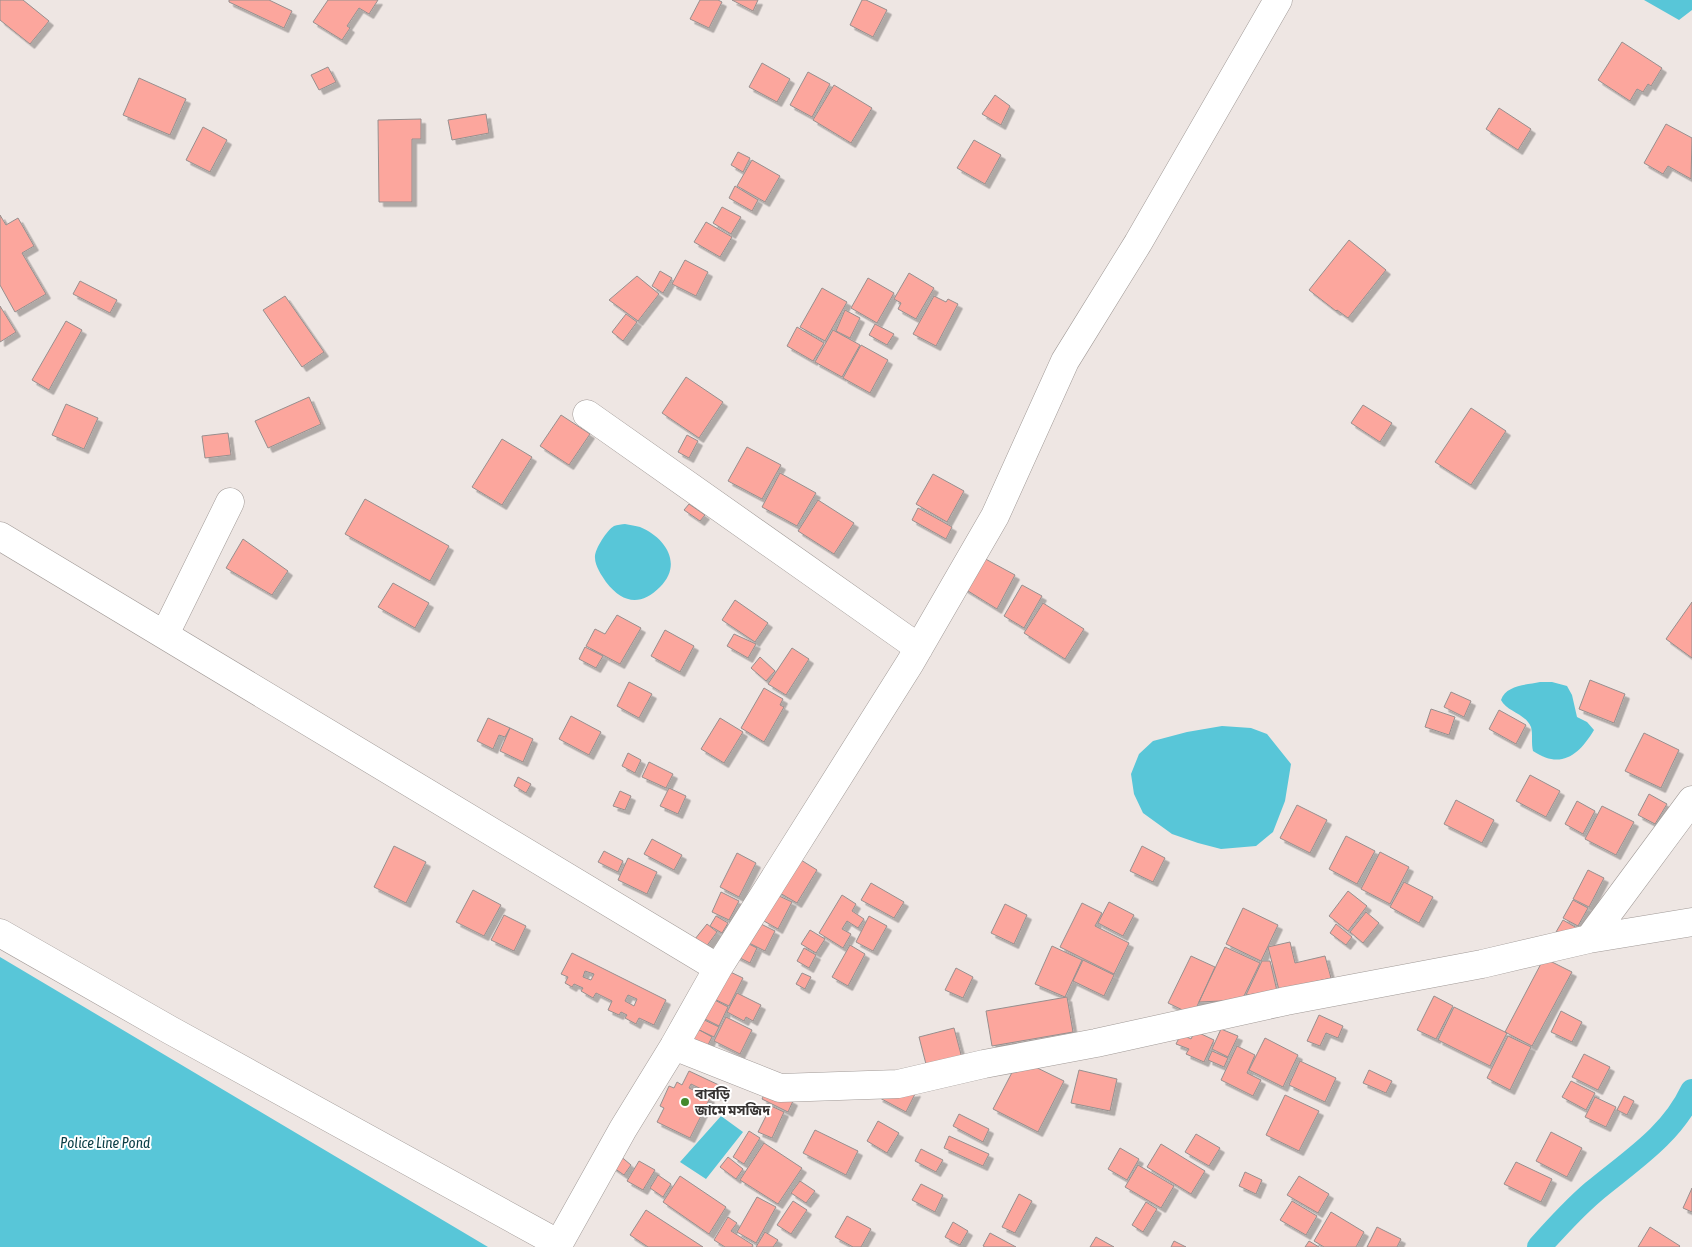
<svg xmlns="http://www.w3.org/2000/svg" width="1692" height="1247" viewBox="0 0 1692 1247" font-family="'Asap Condensed','Noto Sans Bengali',sans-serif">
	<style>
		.water { fill: #58c6d8 }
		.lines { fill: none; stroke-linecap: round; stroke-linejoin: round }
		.canal { stroke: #58c6d8; stroke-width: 24 }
		.building { fill: #fca69d; stroke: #978f8e; fill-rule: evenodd; filter: url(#shadow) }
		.minor-casing { stroke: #a19a97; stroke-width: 29 }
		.minor { stroke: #fff; stroke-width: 28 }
		.poi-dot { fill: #44892d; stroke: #fff; stroke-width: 2 }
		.labels { text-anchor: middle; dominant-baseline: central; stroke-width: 4; stroke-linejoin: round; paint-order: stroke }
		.poi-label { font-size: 14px; font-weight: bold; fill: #363332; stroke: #fff; text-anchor: start }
		.water-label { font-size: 15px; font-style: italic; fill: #093d45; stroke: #fff }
	</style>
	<defs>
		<filter id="shadow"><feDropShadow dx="4.5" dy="4.5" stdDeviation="0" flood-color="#0004"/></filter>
	</defs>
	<rect width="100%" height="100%" fill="#eee6e3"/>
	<path class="water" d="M1644 0H1692V10L1679 20Z
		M625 524C630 525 636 526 640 527 666 538 683 564 660 587 641 606 623 604 606 582 602 576 595 566 595 558 594 550 607 530 614 526 617 525 622 524 625 524Z
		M1540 682H1552L1567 686 1572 695 1577 717 1587 722 1594 730C1579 755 1561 770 1533 751 1531 743 1533 734 1531 727 1525 713 1507 712 1501 700 1506 685 1526 685 1540 682Z
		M1222 726 1251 728 1267 734 1291 764 1285 801 1273 832 1256 846 1221 849 1198 843 1172 834 1143 813 1134 794 1131 774 1139 754 1153 741 1187 732Z
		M0 957 488 1247H0Z
		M721 1116 743 1132 706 1179 680 1162Z"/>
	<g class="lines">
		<path class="canal" d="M1539 1247C1556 1228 1573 1209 1593 1192 1630 1161 1671 1136 1692 1091"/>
	</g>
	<path class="building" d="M0 0H23L49 21 30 44 0 20Z
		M229 0H269L292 11 284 28 229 2Z
		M328 0H378L369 14 359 8 347 26 350 28 342 40 313 22Z
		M700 0H718L722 2 709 28 690 19Z
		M732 0H758L753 11Z
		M862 0H866L887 10 873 37 850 25Z
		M1622 42 1662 68 1651 86 1648 84 1643 92 1637 89 1630 101 1598 80Z
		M762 63 790 79 777 102 749 87Z
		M328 67 336 82 319 90 311 75Z
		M808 72 830 84 812 117 790 105Z
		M139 78 186 99 170 135 123 115Z
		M834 85 872 108 851 143 813 120Z
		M995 95 1010 106 1001 125 982 114Z
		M1499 108 1531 129 1518 150 1486 129Z
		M486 114 489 133 452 140 448 120Z
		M421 119V139H412V202H379L378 120Z
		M1666 124 1692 138 1691 179 1668 166 1663 174 1644 163Z
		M203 127 227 140 210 172 186 160Z
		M974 140 1001 155 985 184 957 168Z
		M738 152 750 158 743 172 731 165Z
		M752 160 780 176 765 202 737 186Z
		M735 186 758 200 752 211 729 198Z
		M722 207 741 217 731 234 713 223Z
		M0 215 6 225 18 218 34 246 22 253 46 294 15 312 0 285Z
		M706 222 732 237 720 257 694 242Z
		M1349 240 1386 270 1348 318 1337 310 1336 311 1309 290Z
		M685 260 708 272 696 296 672 284Z
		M660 271 672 278 663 293 652 286Z
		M909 273 934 288 916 319 898 309 901 303 894 299Z
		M637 276 659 294 638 321 609 300Z
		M868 278 894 293 877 323 851 308Z
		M80 281 117 300 110 313 73 294Z
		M822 288 847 302 825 341 800 327Z
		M285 296 324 352 302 367 263 310Z
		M934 296 946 302 948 299 958 304 936 346 913 334Z
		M0 306 16 332 0 342Z
		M845 310 860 318 850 338 836 331Z
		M626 314 637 322 623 341 612 332Z
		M66 321 82 330 49 390 32 380Z
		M875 324 894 334 887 345 869 335Z
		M797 327 824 343 813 361 787 346Z
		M833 330 860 345 842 377 815 362Z
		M861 345 888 360 870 393 843 378Z
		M686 377 723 402 699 438 662 413Z
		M309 397 321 424 268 448 255 421Z
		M66 404 98 418 84 449 52 435Z
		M1363 405 1392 423 1380 442 1351 423Z
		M1471 408 1506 431 1471 485 1435 462Z
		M561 415 590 434 569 465 540 446Z
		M228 433 231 455 205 458 202 436Z
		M687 435 698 441 689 458 678 452Z
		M502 439 532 457 502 505 472 487Z
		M747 447 781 465 762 499 728 481Z
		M780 473 816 493 797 526 762 507Z
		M933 474 964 491 947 522 916 504Z
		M365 499 449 546 430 581 345 534Z
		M818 500 854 523 834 554 798 531Z
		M689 504 705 515 700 521 684 510Z
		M918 508 952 527 946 539 912 520Z
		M243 539 288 571 272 595 226 568Z
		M980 556 1015 575 997 609 960 586Z
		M393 583 429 603 415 628 378 607Z
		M1022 585 1042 596 1024 628 1004 616Z
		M735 600 768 623 755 642 722 620Z
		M1692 602V658L1666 639Z
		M1043 603 1084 629 1065 659 1024 633Z
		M617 615 641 628 620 664 586 646 595 629 605 634Z
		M665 630 694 646 680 672 651 656Z
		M734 634 756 644 748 658 727 646Z
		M585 647 603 656 596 668 579 659Z
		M792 648 809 659 786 695 768 684Z
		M760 657 775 671 766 681 751 668Z
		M1590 680 1625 694 1614 723 1579 709Z
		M629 682 652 694 639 718 617 706Z
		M764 688 783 699 780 705 784 707 764 742 741 728Z
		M1451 692 1471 701 1464 717 1444 707Z
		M1431 709 1455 717 1449 735 1425 727Z
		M1499 710 1526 725 1516 744 1489 729Z
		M571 716 601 732 589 755 559 739Z
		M488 718 510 728 505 737 499 735 493 749 477 741Z
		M720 718 743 732 724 763 701 749Z
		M510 728 533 739 523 762 500 751Z
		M1644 733 1679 750 1661 788 1625 771Z
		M628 753 641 760 635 773 622 766Z
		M649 762 673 774 666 788 642 777Z
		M1530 775 1560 791 1546 817 1516 801Z
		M518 777 531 784 526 793 514 786Z
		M669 788 686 796 678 814 660 806Z
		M620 791 631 796 625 810 613 806Z
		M1649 794 1667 804 1655 824 1638 815Z
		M1456 800 1494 820 1482 843 1444 824Z
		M1577 801 1595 811 1583 834 1565 824Z
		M1297 805 1327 820 1310 853 1280 838Z
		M1602 806 1634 822 1616 855 1585 839Z
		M1346 836 1375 851 1357 884 1329 869Z
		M652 839 682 855 674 870 644 854Z
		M394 846 426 862 406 903 374 887Z
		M1142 846 1165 858 1153 882 1130 871Z
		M604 851 623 861 618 872 598 862Z
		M1380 852 1409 867 1390 904 1361 889Z
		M737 853 756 863 739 897 720 887Z
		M793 855 817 870 797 903 773 889Z
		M628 858 657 872 647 894 618 880Z
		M1588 870 1604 878 1589 907 1573 899Z
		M1404 882 1433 897 1419 923 1390 907Z
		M871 883 904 902 894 918 861 900Z
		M473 890 501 905 484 936 456 922Z
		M1348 891 1367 906 1348 931 1329 916Z
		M721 892 739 901 729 920 712 912Z
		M777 895 792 902 778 929 764 921Z
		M842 895 856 904 852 911 864 919 858 928 847 921 842 929 851 934 843 948 819 933Z
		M1573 900 1588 908 1578 926 1563 918Z
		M1109 902 1134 915 1123 936 1098 923Z
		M1082 903 1102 913 1095 926 1129 943 1114 974 1060 947Z
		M1005 904 1027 915 1014 944 991 933Z
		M1243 908 1278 925 1261 961 1226 944Z
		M1366 912 1379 923 1363 943 1350 932Z
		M504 915 526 926 514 951 491 940Z
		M716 916 728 923 722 933 710 926Z
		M869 916 887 926 873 951 856 942Z
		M1563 920 1577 928 1575 932H1556Z
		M757 922 775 931 765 951 747 942Z
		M707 924 717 932 706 947 695 939Z
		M1336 924 1352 937 1346 945 1330 933Z
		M810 930 825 939 816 953 801 944Z
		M741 940 757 948 750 963 734 955Z
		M1290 942 1295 963 1325 956 1331 978 1279 990 1268 947Z
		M850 945 865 954 848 986 832 977Z
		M1052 946 1082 960 1065 997 1035 984Z
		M1225 947 1260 963 1242 1000 1199 1002Z
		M804 948 816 955 809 968 797 961Z
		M572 953 666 1000 654 1025 639 1018 636 1024 625 1018 627 1015 621 1012 619 1015 608 1010 612 1001 596 993 593 998 581 991 583 988 574 984 572 987 565 983 568 977 561 974ZM585 971 594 974 591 980 583 977ZM628 995 637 999 634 1006 625 1001Z
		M1191 956 1215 967 1193 1015 1168 1003Z
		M1544 958 1572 972 1532 1046 1505 1032Z
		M1083 960 1114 975 1104 996 1073 981Z
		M1262 961H1270L1277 991 1246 995Z
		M956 968 973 977 963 998 945 990Z
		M724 969 743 978 729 1006 710 997Z
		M802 973 811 977 805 989 796 984Z
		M737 993 761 1005 753 1021 746 1017 744 1021 727 1012Z
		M707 996 728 1007 719 1026 697 1015Z
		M1434 996 1453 1006 1436 1039 1417 1030Z
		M1067 997 1073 1032 992 1046 986 1011Z
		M1454 1007 1507 1033 1490 1066 1438 1040Z
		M1561 1011 1582 1022 1572 1042 1551 1032Z
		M1319 1015 1343 1026 1338 1038 1326 1033 1320 1046 1307 1041Z
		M696 1016 719 1027 714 1037 691 1026Z
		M726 1017 752 1030 740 1054 714 1041Z
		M694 1027 712 1037 706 1049 688 1039Z
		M954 1028 963 1062 928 1072 919 1037Z
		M1221 1029 1238 1036 1228 1057 1212 1049Z
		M1195 1031 1214 1040 1204 1062 1186 1054 1189 1049 1176 1044 1181 1034 1191 1039Z
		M1508 1036 1531 1047 1510 1090 1487 1078Z
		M1265 1038 1298 1055 1283 1087 1249 1070Z
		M1237 1046 1255 1055 1247 1073 1261 1080 1253 1096 1221 1080Z
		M1212 1051 1228 1058 1224 1067 1208 1060Z
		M1584 1054 1610 1067 1598 1090 1572 1077Z
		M1019 1059 1064 1081 1038 1132 993 1109Z
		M1300 1061 1336 1078 1325 1102 1289 1085Z
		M1079 1070 1117 1079 1110 1111 1071 1103Z
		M1369 1070 1392 1081 1386 1093 1363 1083Z
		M689 1071 721 1086 716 1096 691 1084 689 1088 710 1098 690 1138 657 1122 664 1108 660 1106 669 1086 674 1088 677 1082 682 1085Z
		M1571 1081 1595 1093 1586 1110 1562 1097Z
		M768 1087 793 1101 788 1112 762 1099Z
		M916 1092 906 1112 878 1097Z
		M1285 1095 1319 1111 1299 1151 1266 1135Z
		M1624 1096 1634 1101 1627 1115 1617 1110Z
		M1595 1097 1616 1107 1606 1127 1585 1117Z
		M771 1106 784 1112 772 1138 758 1132Z
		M959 1114 989 1129 983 1142 953 1126Z
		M878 1121 899 1133 887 1153 867 1141Z
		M815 1130 858 1151 846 1175 803 1153Z
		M749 1131 760 1138 744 1164 733 1157Z
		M1551 1132 1582 1148 1567 1177 1536 1161Z
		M1196 1134 1220 1148 1209 1166 1185 1152Z
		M949 1136 989 1154 983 1166 944 1148Z
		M764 1143 802 1168 778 1204 740 1180Z
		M1161 1144 1205 1171 1191 1194 1147 1167Z
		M1120 1148 1139 1159 1127 1180 1108 1169Z
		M921 1149 943 1160 936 1172 915 1161Z
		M619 1155 631 1165 624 1175 611 1166Z
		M728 1157 743 1169 736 1179 720 1167Z
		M639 1161 655 1170 643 1190 627 1181Z
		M1516 1162 1552 1179 1541 1202 1504 1184Z
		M1138 1165 1174 1186 1161 1208 1125 1187Z
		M1245 1172 1262 1180 1256 1194 1239 1186Z
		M658 1175 671 1184 663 1197 650 1188Z
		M680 1176 726 1207 709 1234 663 1202Z
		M1299 1176 1329 1194 1318 1213 1287 1195Z
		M800 1181 815 1191 806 1203 791 1193Z
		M921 1184 943 1195 935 1212 912 1200Z
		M1692 1188V1212L1683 1208Z
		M1019 1194 1032 1201 1015 1233 1002 1227Z
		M757 1197 776 1207 756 1243 737 1232Z
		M793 1201 807 1210 791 1234 777 1225Z
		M1292 1201 1317 1216 1306 1235 1280 1220Z
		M1146 1202 1157 1209 1143 1232 1132 1225Z
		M646 1210 703 1247H648L630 1235Z
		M1331 1212 1364 1232 1356 1247H1324L1314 1241Z
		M847 1216 871 1229 861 1247H853L835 1237Z
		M728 1217 737 1223 731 1231 753 1245 752 1247H725L714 1240Z
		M953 1222 968 1231 960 1245 945 1237Z
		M1377 1227 1401 1239 1397 1247H1367Z
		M1650 1227 1680 1246 1679 1247H1638Z
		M765 1232 778 1240 773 1247H756Z
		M990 1233 1016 1247H985L983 1246Z
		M1096 1237 1114 1247H1090Z
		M1174 1241 1186 1247H1171Z
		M1309 1241 1319 1247H1305Z"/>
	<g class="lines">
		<g class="minor-casing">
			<path id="minor" d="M587 414 919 648
				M0 536 718 968
				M165 634 230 502
				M0 933 170 1030 559 1244
				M1589 939 1692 800
				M674 1046 780 1088 898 1084 984 1064 1096 1043 1286 1001 1482 964 1589 939 1692 922
				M557 1247 623 1129 674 1046 718 968 910 663 995 516 1065 361 1138 243 1278 0"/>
		</g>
		<use href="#minor" class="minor"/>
	</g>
	<circle class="poi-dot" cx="685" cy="1102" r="5"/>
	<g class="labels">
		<g class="poi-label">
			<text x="695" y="1094">বাবড়ি<tspan x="695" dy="16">জামে মসজিদ</tspan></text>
		</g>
		<g class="water-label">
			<text x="105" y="1142">Police Line Pond</text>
		</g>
	</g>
</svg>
